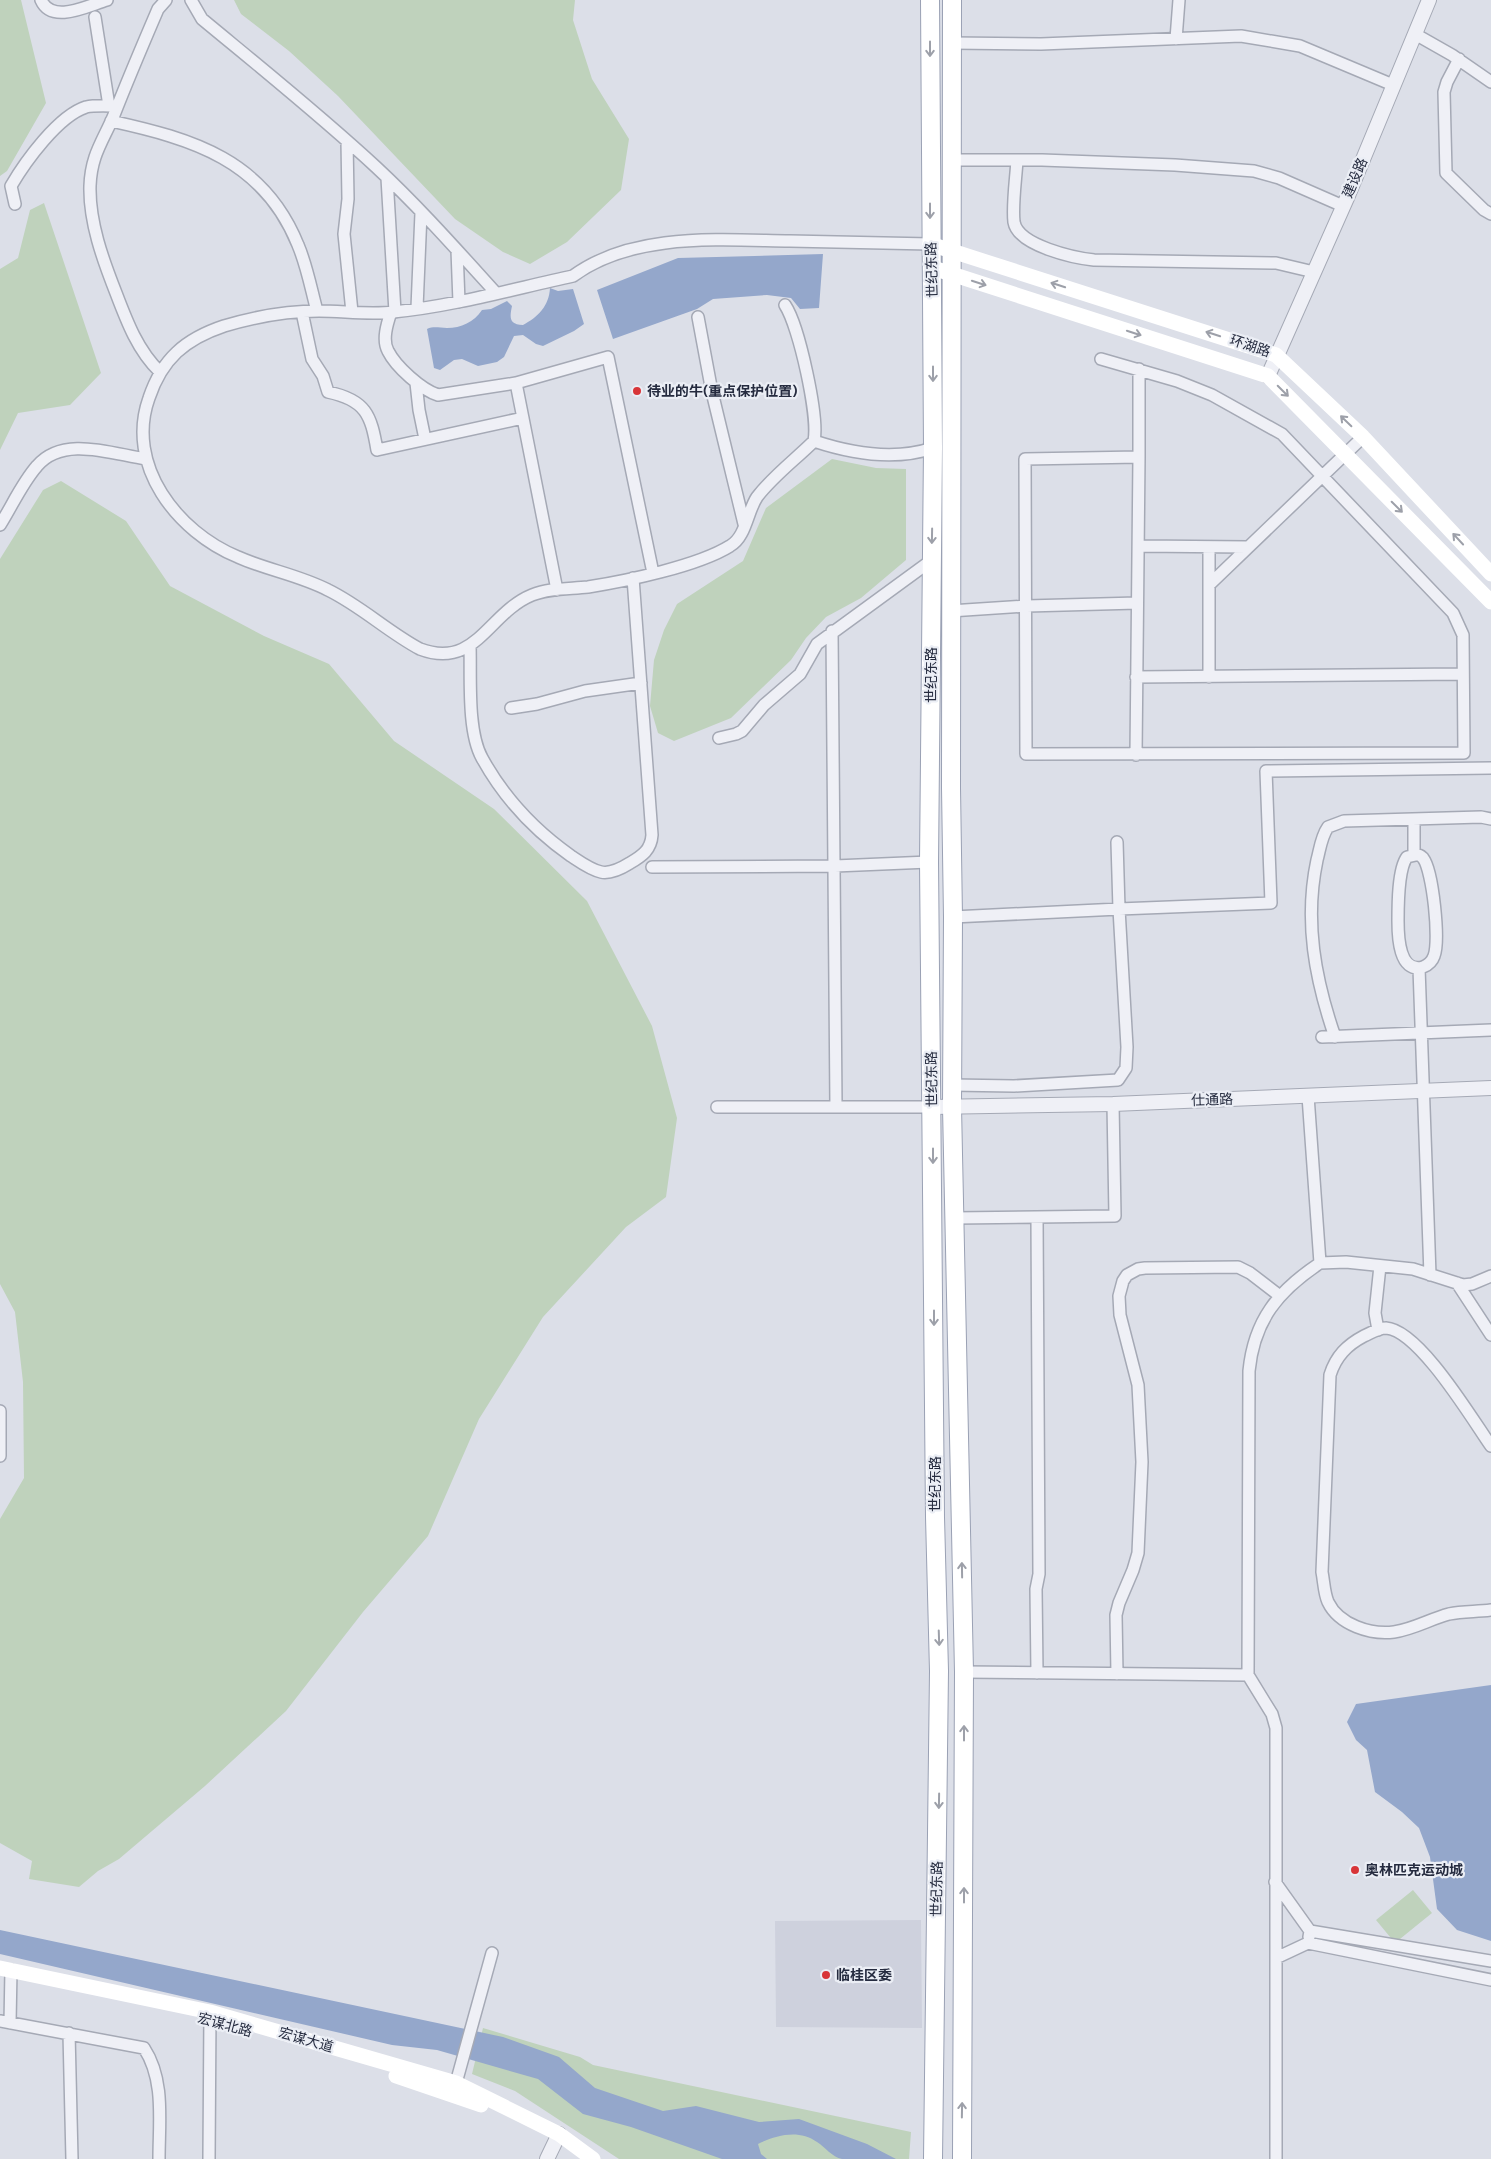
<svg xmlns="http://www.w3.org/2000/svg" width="1491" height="2159" viewBox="0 0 1491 2159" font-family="Figtree,'Noto Sans SC',sans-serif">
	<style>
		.built { fill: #ced1dd }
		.green { fill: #bfd2bc }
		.water { fill: #94a7cb }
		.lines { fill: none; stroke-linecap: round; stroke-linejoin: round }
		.minor-casing { stroke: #a5a9b5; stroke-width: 14 }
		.tertiary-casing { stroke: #a5a9b5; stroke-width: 16 }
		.primary-casing { stroke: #9aa1b4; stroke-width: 20 }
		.minor { stroke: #eff0f6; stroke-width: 11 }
		.tertiary { stroke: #eff0f6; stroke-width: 14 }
		.secondary { stroke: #fff; stroke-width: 15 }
		.primary { stroke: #fff; stroke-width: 18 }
		.oneway { stroke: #9da0a9 }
		.poi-dot { fill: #d83538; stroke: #ebeef5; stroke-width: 2 }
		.labels { text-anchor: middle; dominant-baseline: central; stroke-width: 4.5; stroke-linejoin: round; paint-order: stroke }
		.street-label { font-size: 14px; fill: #252b3f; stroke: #ebeef5 }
		.poi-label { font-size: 14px; font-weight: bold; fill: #252b3f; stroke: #ebeef5; text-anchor: start }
	</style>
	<rect width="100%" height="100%" fill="#dcdfe8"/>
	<path class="built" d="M921 1920 922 2028 776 2027 775 1921Z"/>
	<path class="green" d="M0 0H21L46 103 7 171 0 176Z
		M234 0H575L573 20 592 79 629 139 621 190 567 242 530 264 503 252 455 219 338 96 289 51 241 14Z
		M44 203 101 373 70 405 18 413 0 450V269L18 258 30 210Z
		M832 459 876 468 906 469V560L861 598 826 617 806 638 791 660 731 718 674 741 658 733 650 706 654 660 664 630 677 604 743 561 766 508Z
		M61 481 126 521 170 586 264 636 329 664 394 741 494 809 587 901 652 1026 677 1118 666 1197 626 1227 543 1317 479 1419 428 1536 363 1612 286 1711 205 1786 119 1859 98 1871 79 1887 29 1879 32 1861 0 1843V1519L24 1478 23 1382 15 1312 0 1284V559L43 490Z
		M1413 1890 1432 1913 1395 1943 1376 1920Z
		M483 2028 580 2057 593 2065 911 2132 909 2159H619L515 2091 472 2074Z"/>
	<path class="water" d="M823 254 819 308 800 309 791 298 767 295 713 299 697 309 613 339 597 290 678 258Z
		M550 288 558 291 573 289 584 324 574 331 543 346 536 344 523 335 514 336 504 357 497 362 478 366 462 359 454 360 440 370 434 368 427 329C434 326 439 328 447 328 461 328 474 322 482 310L491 309 507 301 512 306C510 316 508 325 523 325 538 317 549 306 550 288Z
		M1491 1685V1941L1457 1930 1437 1909 1430 1857 1419 1828 1402 1812 1375 1792 1367 1750 1356 1740 1347 1722 1356 1704Z
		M0 1930 503 2037 559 2057 595 2088 663 2111 696 2106 759 2122 799 2119 867 2144 896 2159C879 2159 859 2159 842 2159 832 2157 825 2147 817 2142 799 2129 776 2135 758 2144L761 2154 767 2159H722L631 2127 583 2114 538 2079 437 2050 392 2045 0 1954Z"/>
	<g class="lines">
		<g class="minor-casing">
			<path id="minor" d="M41 0C52 25 89 5 107 0
				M191 0 202 19C260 67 320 115 376 167 418 206 457 250 496 293
				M95 17 109 106
				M1415 34 1452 55 1491 82
				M1176 39 1179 0
				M952 43 1041 44 1241 36 1300 46 1393 85
				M1459 59 1447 82 1444 92 1446 173 1484 210 1491 214
				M111 121C193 139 264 160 298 245 307 266 311 289 317 311
				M347 141 348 199 344 234 352 312
				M952 160H1042L1175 165 1254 171 1279 178 1343 206
				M1017 160C1016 178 1012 205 1014 222 1018 246 1075 258 1094 260L1276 263 1314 272
				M387 178 395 312
				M15 204 11 186C25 162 58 116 86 107 95 105 108 106 117 106
				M457 250 459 302
				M785 305C799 326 819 417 814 441 796 459 773 476 757 497 747 512 746 537 730 546 698 566 626 581 588 587 569 589 549 588 532 595 488 613 476 670 420 649 388 632 361 606 328 590 299 575 267 570 238 557 177 532 125 465 149 398 162 359 185 339 224 326 254 317 287 311 319 311 343 311 369 315 393 312 454 306 513 289 573 276 633 232 720 240 790 241 837 242 884 243 930 244
				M417 308 421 213
				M302 312 312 359 323 376 328 392C366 400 371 415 377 450L523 418
				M391 312C387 324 382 340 388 351 396 367 422 390 438 395L516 383
				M698 317 712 392 744 524
				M1101 359 1177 381 1212 395 1282 434 1453 613 1463 635 1464 753 1026 754 1025 459 1139 457V369
				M160 372C138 351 127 322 116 293 103 260 89 222 90 186 91 155 103 141 114 115 128 79 143 44 158 9L166 0
				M416 383 419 410 425 439
				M814 441C853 454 894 461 933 448
				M0 525C12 506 22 483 37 466 63 435 112 454 146 459
				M1139 546 1247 547
				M1209 585 1363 437
				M557 590 516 383 608 357 653 573
				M950 611 1027 606 1137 603
				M832 631 836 1106
				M470 645C471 677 467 731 482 758 504 798 534 830 571 856 580 862 591 870 601 872 610 874 622 868 630 863 642 856 651 850 652 835L633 578
				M1136 677 1463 674
				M1209 677V547
				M511 708 537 704 585 691 641 683
				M719 738 736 734 742 731 764 705 800 674 817 644 932 560
				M1136 755 1139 457
				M1414 819V855
				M1416 855C1419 855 1420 855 1423 858 1433 871 1440 941 1434 956 1432 962 1428 965 1423 967 1399 974 1398 936 1398 921 1398 905 1398 869 1407 857Z
				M652 867 835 866 929 862
				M953 917 1119 909 1117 842
				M1419 968 1430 1275
				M1322 1037 1491 1030
				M1335 1037C1315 979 1304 921 1317 860 1320 849 1321 837 1328 827L1344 821 1481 817 1491 819
				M952 1085 1014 1086 1118 1080 1126 1068 1127 1047 1119 909 1271 903 1266 771 1491 768
				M717 1107H932
				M1037 1217 1039 1574 1036 1589 1037 1673
				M955 1218 1115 1216 1113 1104
				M1320 1263 1346 1262 1413 1269 1463 1285 1472 1284 1491 1276
				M1457 1283 1491 1335
				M1378 1330 1375 1313 1380 1266
				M0 1411V1456
				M1491 1446C1472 1419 1419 1330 1386 1328 1378 1328 1371 1333 1364 1336 1347 1345 1336 1356 1330 1375L1322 1572C1324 1582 1324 1593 1328 1602 1339 1625 1371 1635 1394 1632 1414 1629 1430 1619 1449 1614 1463 1611 1477 1612 1491 1610
				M964 1672 1248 1675
				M1117 1674 1116 1615 1119 1603 1133 1570 1138 1553 1142 1462 1138 1385 1120 1315 1119 1296 1123 1281 1127 1275 1138 1269 1145 1268 1238 1267 1250 1273 1280 1296
				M1275 1882 1310 1931 1309 1937
				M1310 1931 1491 1961
				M1276 1958 1308 1943 1491 1980
				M0 2021 144 2048C165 2080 159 2121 159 2159
				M10 2023 11 1970
				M69 2033 72 2159
				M456 2083 492 1953
				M209 2159 210 2012
				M1276 2159V1728L1272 1714 1248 1675 1249 1371C1254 1320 1278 1291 1320 1263L1308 1096"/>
		</g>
		<g class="tertiary-casing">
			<path id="tertiary" d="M1268 376 1347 198 1429 0
				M932 1107 1113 1104 1491 1088
				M547 2159 559 2134"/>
		</g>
		<g class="primary-casing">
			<path id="primary" d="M930 0 933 448 929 862 935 1517 939 1671 933 2159
				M952 0 951 788 953 917 952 1107 964 1672 962 2159"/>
		</g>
		<use href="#minor" class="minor"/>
		<use href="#tertiary" class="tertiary"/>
		<path class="secondary" d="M930 244 1276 355 1363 437 1491 574
			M933 268 1268 376 1491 602
			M0 1968 210 2012 456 2083 559 2134 593 2159
			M396 2076 481 2105"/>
		<use href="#primary" class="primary"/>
	</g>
	<defs><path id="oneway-shaft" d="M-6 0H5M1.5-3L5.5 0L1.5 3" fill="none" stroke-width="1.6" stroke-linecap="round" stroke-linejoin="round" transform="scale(1.25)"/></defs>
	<g class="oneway">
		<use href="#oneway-shaft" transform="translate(930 49) rotate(90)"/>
		<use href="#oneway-shaft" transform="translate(930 211) rotate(90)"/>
		<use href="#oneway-shaft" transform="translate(979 283) rotate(18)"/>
		<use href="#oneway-shaft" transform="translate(1058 285) rotate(-162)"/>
		<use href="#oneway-shaft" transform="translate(1134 333) rotate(18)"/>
		<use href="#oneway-shaft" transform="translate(1213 334) rotate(-162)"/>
		<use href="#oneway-shaft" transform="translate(933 374) rotate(90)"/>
		<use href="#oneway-shaft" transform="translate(1283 391) rotate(45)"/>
		<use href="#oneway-shaft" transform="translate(1346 421) rotate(-136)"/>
		<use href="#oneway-shaft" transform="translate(1397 507) rotate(45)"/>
		<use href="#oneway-shaft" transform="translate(932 536) rotate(91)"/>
		<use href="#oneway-shaft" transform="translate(1458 539) rotate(-133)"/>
		<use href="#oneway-shaft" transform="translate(933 1156) rotate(90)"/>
		<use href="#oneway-shaft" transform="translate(934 1318) rotate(90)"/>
		<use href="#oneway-shaft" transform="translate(962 1570) rotate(-91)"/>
		<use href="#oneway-shaft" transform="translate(939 1638) rotate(88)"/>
		<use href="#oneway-shaft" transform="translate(964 1733) rotate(-90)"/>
		<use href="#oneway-shaft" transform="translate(939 1801) rotate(91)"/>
		<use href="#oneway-shaft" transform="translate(964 1895) rotate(-90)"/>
		<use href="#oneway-shaft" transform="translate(962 2110) rotate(-89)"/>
	</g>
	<g class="poi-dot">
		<circle cx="637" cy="391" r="5"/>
		<circle cx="1355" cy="1870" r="5"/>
		<circle cx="826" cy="1975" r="5"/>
	</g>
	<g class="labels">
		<g class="street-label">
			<text transform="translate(1355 178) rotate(-67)">建设路</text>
			<text transform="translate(932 270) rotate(-92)">世纪东路</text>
			<text transform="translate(1250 346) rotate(18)">环湖路</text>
			<text transform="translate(931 675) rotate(-90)">世纪东路</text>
			<text transform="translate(932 1079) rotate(-91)">世纪东路</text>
			<text transform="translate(1212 1100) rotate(-2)">仕通路</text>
			<text transform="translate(935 1484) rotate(-90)">世纪东路</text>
			<text transform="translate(937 1889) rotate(-89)">世纪东路</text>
			<text transform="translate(225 2025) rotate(15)">宏谋北路</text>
			<text transform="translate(306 2040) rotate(16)">宏谋大道</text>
		</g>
		<g class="poi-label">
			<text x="647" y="391">待业的牛(重点保护位置)</text>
			<text x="1365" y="1870">奥林匹克运动城</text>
			<text x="836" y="1975">临桂区委</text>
		</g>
	</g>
</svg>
